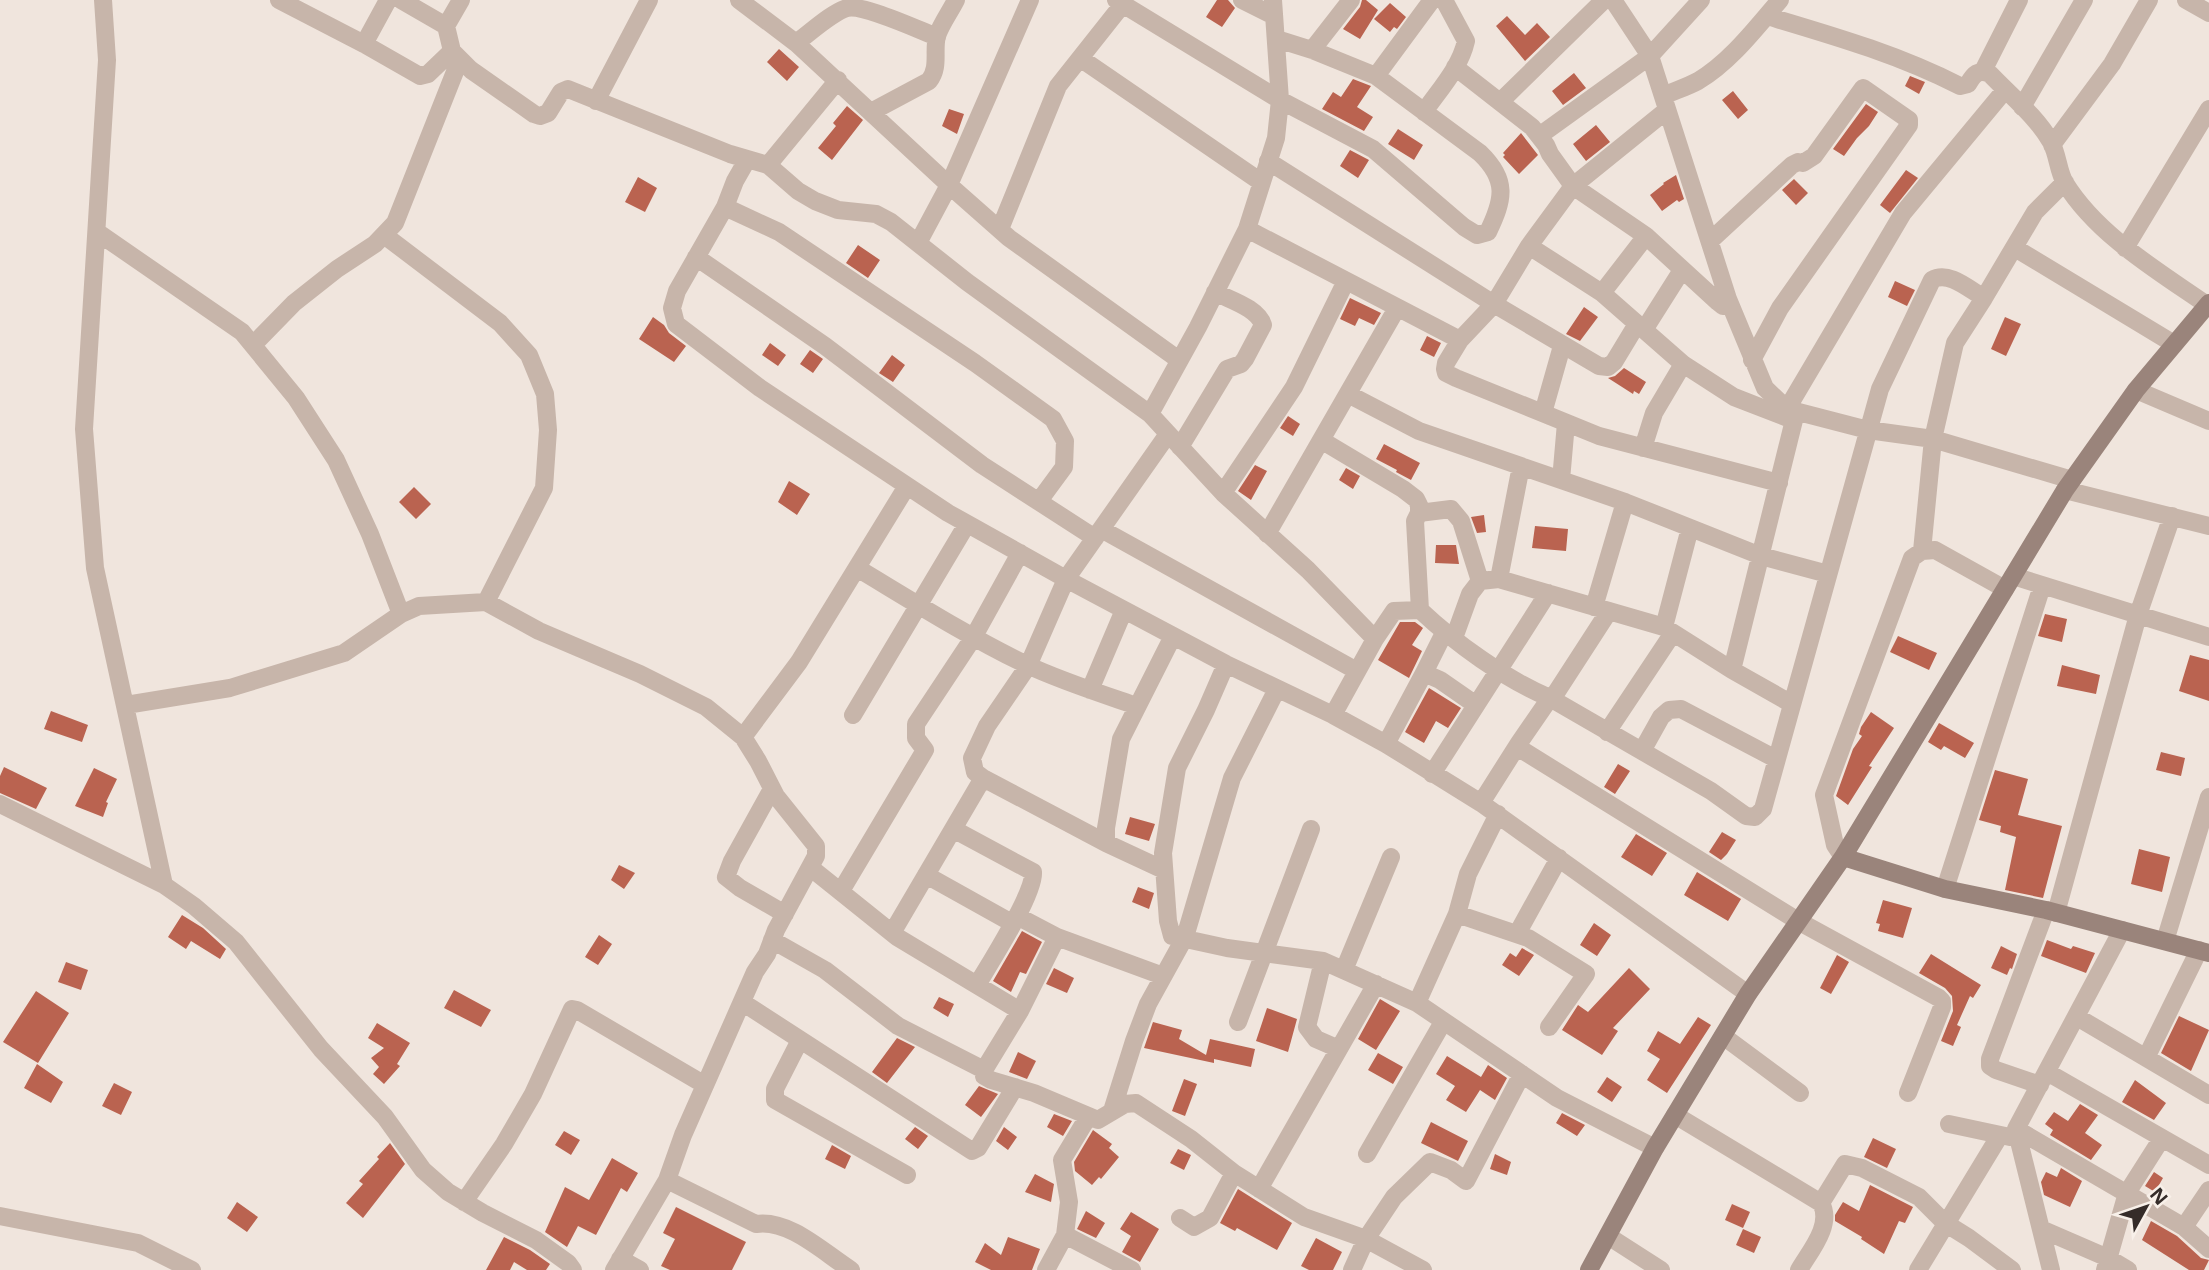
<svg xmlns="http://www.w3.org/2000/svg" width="2209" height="1270" viewBox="0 0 2209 1270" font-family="'Open Sans',sans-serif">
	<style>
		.building { fill: #ba6350 }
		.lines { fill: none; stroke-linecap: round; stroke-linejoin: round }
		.street { stroke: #c7b5aa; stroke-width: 18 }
		.secondary { stroke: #9a847b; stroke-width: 18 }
	</style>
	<rect width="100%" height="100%" fill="#f0e5dd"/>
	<path class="building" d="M1217 0H1228L1235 8 1222 27 1206 17Z
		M1362 0H1366L1378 10 1360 39 1343 29 1360 7Z
		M1390 3 1406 17 1397 29 1394 27 1390 32 1374 19Z
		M1507 16 1525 35 1537 23 1550 37 1525 61 1496 26Z
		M779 49 799 67 787 81 767 62Z
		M1574 73 1586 88 1563 105 1552 91Z
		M1910 76 1925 82 1919 94 1905 86Z
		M1353 79 1371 86 1357 107 1373 117 1364 131 1322 109 1333 92 1341 97Z
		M1733 91 1748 110 1738 119 1722 100Z
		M1866 104 1878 112 1869 126 1857 138 1844 156 1833 149Z
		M847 106 863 120 832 160 818 148 836 126 833 123Z
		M949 109 964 114 957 134 942 126Z
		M1596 125 1610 142 1586 161 1573 144Z
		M1398 129 1423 145 1414 160 1388 144Z
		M1521 133 1538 155 1519 174 1503 157 1505 155 1503 153Z
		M1350 150 1369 160 1358 178 1340 166Z
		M1906 170 1918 178 1890 213 1880 205Z
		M1676 175 1684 199 1679 202 1677 200 1662 211 1650 195 1664 184 1663 183Z
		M638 177 657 188 645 212 625 202Z
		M1794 179 1808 193 1796 205 1782 190Z
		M858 245 880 260 868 278 846 263Z
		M1895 281 1915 290 1907 306 1888 297Z
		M1350 298 1381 313 1374 325 1359 318 1355 326 1340 319Z
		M1584 307 1598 317 1580 341 1566 334Z
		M653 317 664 325 669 333 686 346 674 362 639 339Z
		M2005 317 2021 324 2006 356 1991 349Z
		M1427 336 1441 343 1434 357 1420 350Z
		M770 343 786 355 778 366 762 355Z
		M810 350 823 359 813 373 800 364Z
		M892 355 905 365 893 382 879 373Z
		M1624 368 1646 382 1639 394 1634 391 1633 394 1608 378 1615 376Z
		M1288 416 1300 424 1293 436 1280 428Z
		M1384 444 1420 463 1411 480 1396 472 1397 470 1376 459Z
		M1255 465 1267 471 1251 500 1238 491Z
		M1346 468 1360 476 1353 489 1339 480Z
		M789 481 810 494 797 515 778 502Z
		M414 487 431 504 416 519 399 502Z
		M1484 515 1486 532 1477 533 1471 517Z
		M1535 526 1568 529 1566 551 1532 548Z
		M1436 545H1456L1459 564 1435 563Z
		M2045 614 2067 619 2062 642 2038 636Z
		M1400 622H1415L1423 628 1412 645 1422 651 1409 678 1378 660Z
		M1898 636 1937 653 1929 670 1890 652Z
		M2190 655 2209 660V701L2179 691Z
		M2062 665 2100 675 2096 694 2057 686Z
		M1429 688 1461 708 1448 728 1436 721 1424 743 1405 732Z
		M51 711 88 725 82 742 44 729Z
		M1871 712 1894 728 1869 766 1872 767 1848 805 1836 796 1853 749 1862 736 1859 734 1861 727Z
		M1939 723 1974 743 1965 758 1944 746 1941 750 1928 742Z
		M2161 752 2185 758 2181 776 2156 770Z
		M1618 764 1630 771 1615 794 1604 787Z
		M4 767 47 788 36 809 0 793V776Z
		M94 768 117 779 106 802 108 803 103 817 75 806Z
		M1995 770 2028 779 2018 815 2062 826 2043 898 2005 890 2016 837 2000 832 2001 826 1979 820Z
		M1130 817 1155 824 1149 841 1125 834Z
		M1722 832 1736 840 1727 854 1721 860 1709 852Z
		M1636 834 1667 853 1652 876 1621 857Z
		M2139 849 2170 857 2162 892 2131 884Z
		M619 865 635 873 624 889 611 880Z
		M1697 872 1741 899 1728 921 1684 895Z
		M1138 887 1154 893 1149 909 1132 902Z
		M1883 900 1912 908 1903 938 1878 931 1880 924 1876 923Z
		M182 915 203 928 226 949 220 959 191 941 186 949 168 937Z
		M1594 923 1611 935 1597 956 1580 945Z
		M1022 931 1042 942 1026 974 1020 972 1011 992 993 981Z
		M599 935 612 944 598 965 585 957Z
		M2047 940 2071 949 2073 946 2095 953 2086 973 2041 956Z
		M2001 946 2017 954 2012 969 2010 968 2007 975 1991 968Z
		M1522 948 1534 955 1519 976 1502 965 1510 953 1516 957Z
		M1931 954 1981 985 1973 998 1970 996 1957 1025 1961 1027 1953 1046 1941 1041 1953 1011 1952 996 1945 988 1919 973Z
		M1837 955 1849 962 1831 994 1820 988Z
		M66 962 88 970 81 990 58 982Z
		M1054 968 1074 978 1067 993 1046 984Z
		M1629 968 1650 989 1613 1028 1618 1031 1602 1055 1562 1030 1578 1005 1588 1012Z
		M454 990 491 1010 481 1027 444 1008Z
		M36 991 69 1013 38 1063 3 1042Z
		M939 997 954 1004 948 1017 933 1008Z
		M1380 999 1400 1011 1376 1050 1358 1039Z
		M1267 1008 1297 1019 1288 1052 1256 1041Z
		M2179 1016 2209 1030 2191 1071 2161 1053Z
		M1698 1017 1711 1025 1667 1093 1647 1080 1660 1059 1647 1051 1658 1031 1680 1044Z
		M1153 1022 1182 1030 1179 1039 1206 1055 1210 1039 1255 1049 1251 1067 1214 1059V1063L1144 1048Z
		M377 1023 410 1043 397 1064 400 1066 384 1084 373 1074 379 1067 371 1058 384 1048 368 1038Z
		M897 1038 915 1047 887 1083 872 1072Z
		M1018 1052 1036 1061 1027 1079 1009 1072Z
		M1378 1053 1403 1067 1393 1084 1368 1070Z
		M1447 1056 1481 1077 1488 1065 1507 1078 1495 1100 1480 1090 1466 1112 1446 1100 1455 1086 1436 1074Z
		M37 1064 63 1082 51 1103 24 1088Z
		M1607 1077 1622 1087 1612 1102 1597 1092Z
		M1184 1079 1197 1084 1185 1116 1172 1111Z
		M2135 1080 2166 1103 2154 1120 2122 1102Z
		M114 1083 132 1092 121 1115 102 1106Z
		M979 1086 998 1094 981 1117 965 1105Z
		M2080 1104 2098 1115 2085 1133 2102 1145 2091 1160 2050 1135 2053 1130 2045 1124 2054 1112 2068 1121Z
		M1562 1113 1585 1125 1577 1136 1556 1123Z
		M1054 1114 1072 1121 1063 1136 1047 1127Z
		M1431 1122 1468 1141 1458 1161 1421 1143Z
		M915 1127 928 1136 918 1149 905 1139Z
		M1004 1127 1017 1137 1008 1150 996 1141Z
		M1093 1130 1112 1144 1109 1148 1119 1157 1101 1179 1099 1177 1092 1185 1075 1171 1074 1162Z
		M564 1131 580 1140 571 1155 555 1145Z
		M1873 1138 1896 1149 1887 1168 1864 1157Z
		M390 1143 405 1164 363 1218 346 1203 363 1184 359 1181 379 1159 377 1157Z
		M832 1145 851 1156 845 1169 825 1159Z
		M1178 1149 1191 1155 1184 1170 1170 1163Z
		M1495 1154 1511 1162 1507 1175 1490 1169Z
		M612 1158 638 1173 627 1192 621 1188 596 1235 578 1226 567 1247 545 1232 565 1187 589 1200Z
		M2061 1168 2082 1181 2070 1207 2044 1195 2041 1182 2046 1172 2057 1177Z
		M2154 1172 2163 1178 2155 1192 2145 1186Z
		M1035 1174 1054 1184 1051 1202 1025 1192Z
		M1870 1185 1913 1207 1905 1223 1899 1221 1884 1254 1861 1239 1862 1237 1835 1221V1215L1843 1202 1859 1211Z
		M1238 1189 1292 1223 1277 1250 1237 1228 1235 1231 1220 1223Z
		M237 1202 258 1217 247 1232 227 1218Z
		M1732 1204 1750 1212 1743 1228 1725 1220Z
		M676 1207 746 1242 732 1270H670L661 1266 675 1239 663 1233Z
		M1086 1211 1105 1223 1096 1238 1077 1229Z
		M1131 1212 1159 1229 1140 1262 1122 1252 1131 1236 1120 1229Z
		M2151 1221 2177 1236 2201 1258 2209 1260 2204 1270H2189L2142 1240Z
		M1743 1229 1761 1237 1754 1253 1736 1245Z
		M504 1237 530 1250 550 1264 546 1270H527L514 1262 510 1270H486Z
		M1008 1237 1040 1249 1032 1270H991L975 1262 985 1243 1001 1255Z
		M1316 1238 1342 1252 1333 1270H1309L1301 1266Z"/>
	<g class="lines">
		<path class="street" d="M103 0 107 60 84 429 95 568 164 885
			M279 0 364 44 420 76 428 74 452 51
			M401 0 446 26
			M461 0 446 26 452 51 471 70 534 114 540 116 548 113 561 92 568 89 730 154 768 165 798 191 815 201 838 210 876 214 891 222 967 282 1150 414 1223 493 1308 570 1375 639
			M739 0 796 43 949 185 1009 238 1179 360
			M1116 0 1280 100 1373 149 1464 227 1477 235 1488 232C1504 199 1508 180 1480 153L1376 76 1312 50 1277 39
			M1242 0 1274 16
			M1613 0 1650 56 1728 299 1765 388 1787 409 1868 430 1933 439 1922 551
			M2186 0 2209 13
			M1767 16C1834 36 1897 54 1960 86L1968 84C1974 74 1978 69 1990 74 2011 96 2036 116 2051 142 2058 155 2058 171 2065 183 2097 235 2158 271 2207 305
			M796 43C810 33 831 13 847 8 863 4 919 30 937 37
			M364 44 388 0
			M1312 50 1351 0
			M1080 58 1261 182
			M1455 67 1532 127 1546 145 1550 154 1573 186 1646 236 1718 302 1723 306 1728 299
			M1983 71 2019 0
			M1376 76 1432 0
			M1663 96C1674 91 1687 87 1698 81 1730 62 1756 28 1780 0
			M596 101 649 0
			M1500 102 1604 0
			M2022 107 2084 0
			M1667 110 1573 186 1529 246 1494 304 1460 340 1446 363 1445 369 1446 373 1456 378 1599 436 1779 483
			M871 112 929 81C940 67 933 51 937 36 941 24 950 12 956 0
			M1424 112C1439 90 1460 68 1466 41L1444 0
			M1539 136 1650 56 1701 0
			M2052 145 2112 64 2149 0
			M747 160 735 181 725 207 677 291 672 308 676 324 760 388 948 513 1066 579 1226 664 1333 715 1386 744 1481 803 1748 994
			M1268 161 1494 304 1599 366 1608 367 1614 362 1637 324
			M768 165 838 80
			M725 207 779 232 975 363 1053 419 1065 441 1064 467 1039 501
			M1000 229 1058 86 1123 4
			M1247 229 1460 340
			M97 232 242 332 296 398 336 460 370 534 401 614
			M384 235 500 323 529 355 545 394 548 430 544 488 486 602
			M1710 241 1792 165 1798 162 1803 163 1814 156 1863 88 1909 120V125L1780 308 1752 360
			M918 243 949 185 1030 0
			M1529 246 1602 293 1683 364 1734 397 1793 420
			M2015 248 2174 344
			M2125 248 2209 109
			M696 257 825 346 982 465 1095 538
			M1602 293 1646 236
			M1984 298 1955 343 1933 439 2072 480
			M1644 330 1682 270
			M253 345 294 303 337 269 375 244 395 223 460 59
			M2136 390 2209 421
			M1348 394 1419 431 1625 502 1761 556 1828 574
			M1787 409 1903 213 2005 90
			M1543 413 1562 346
			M1150 414 1198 327 1247 229 1276 138 1280 100 1273 0
			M1321 440 1403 489 1416 499 1419 505V513L1415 521 1420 610C1455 643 1505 679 1550 698L1711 791 1746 816 1755 817 1763 809 1880 389 1932 280C1948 270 1969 289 1984 298L2035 212 2065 182
			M1180 447 1227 369 1241 364 1245 359 1263 325C1258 308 1230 300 1215 292
			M1643 448 1654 413 1683 364
			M1561 480 1566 423
			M2065 490 2209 526
			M1223 493 1294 387 1346 281
			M1419 513 1451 509 1461 521 1480 581
			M1101 529 1357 671
			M1267 534 1397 308
			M857 568C912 601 967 636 1025 664 1061 681 1099 693 1137 706
			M2013 576 2209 637
			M1499 579 1521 466
			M1594 607 1625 502
			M1664 627 1690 528
			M1444 633 1424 673 1440 680 1476 705
			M1454 638 1470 594 1480 581 1499 579 1664 627 1732 670 1792 704
			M1226 664 1206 710 1177 768 1163 853 1168 921 1172 936 1227 948 1323 961 1417 1003 1557 1098 1655 1148
			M1732 670 1796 412
			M1090 690 1124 610
			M1550 698 1519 743 1522 750 1798 921 1939 998 1942 1001V1007L1908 1093
			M1552 699 1609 611
			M126 705 230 688 344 653 401 614 419 606 486 602 539 631 640 674 706 707 743 737 758 761 776 796 816 846V856L776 930 767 954 755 972 683 1135 667 1180 614 1270
			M853 715 967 524
			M1333 715 1375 639 1394 611 1420 610
			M1607 732 1673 633
			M743 737 799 662 907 486
			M1386 744 1424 673
			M1642 751 1661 717 1669 710 1681 709 1776 759
			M1432 774 1548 593
			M772 789 732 861 726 877 740 888 785 914
			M1481 803 1519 743
			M0 804 164 885 194 906 236 942 321 1049 385 1117 423 1170 448 1192 483 1213 536 1240 568 1263 573 1270
			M953 829 1033 872C1035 893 990 963 977 985
			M1106 843 983 778 975 772 972 758 987 726 1028 666 1066 579 1168 434
			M1843 857 1835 845 1824 795 1912 558 1922 551 1935 550 2005 589
			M811 868 897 937 1020 1011
			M1164 870 1106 843V828L1121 739 1173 636
			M926 875 1012 923
			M1945 889 2042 586
			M841 891 925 750 916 738V724L973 638 1020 553
			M2056 913 2138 615 2172 516
			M1457 914 1528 938 1586 974 1549 1027
			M1017 916 1057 937 1163 976
			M892 933 983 778
			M1517 934 1559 858
			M1057 937 1020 1011 984 1070V1076L991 1080 1034 1093 1098 1120 1125 1104 1136 1103 1191 1139 1234 1173 1304 1217 1366 1239 1423 1270
			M772 940 825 970 898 1026 984 1070
			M2165 941 2209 797
			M1323 961 1307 1027 1316 1039 1339 1049
			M1344 970 1391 857
			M742 1002 972 1151 978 1148 1015 1087
			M1417 1003 1457 914 1468 874 1498 814
			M2077 1017 2209 1095
			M1238 1022 1311 829
			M1723 1036 1800 1093
			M800 1040 775 1089V1100L907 1175
			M2146 1058 2199 950
			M2047 1072 2209 1165
			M2040 1085 1996 1070 1990 1066V1059L2046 910
			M1112 1111 1134 1041 1148 1004 1185 937 1232 778 1277 689
			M1675 1115 1821 1203C1833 1225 1810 1251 1799 1270
			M1949 1124 2010 1137
			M2016 1129 2184 1227 2209 1249
			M1367 1154 1443 1022
			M667 1180 756 1224C789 1219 823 1252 851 1270
			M1259 1189 1376 984
			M464 1202 504 1144 533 1094 572 1009 577 1010 705 1085
			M1821 1203 1845 1164 1862 1168 1919 1197 1945 1223 1969 1238 2012 1270
			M0 1216 138 1243 192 1270
			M1180 1218 1194 1227 1210 1218 1234 1173
			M2184 1227 2209 1190
			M2041 1229 2108 1258 2128 1270
			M1065 1235 1132 1270
			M1608 1236 1661 1270
			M620 1259 640 1270
			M1046 1270 1065 1235 1069 1202 1062 1160 1088 1117
			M1352 1270 1366 1239 1394 1197 1430 1162 1451 1170 1466 1181 1522 1074
			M1918 1270 2000 1135
			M2051 1270 2016 1129 2122 930
			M2105 1270 2127 1193 2162 1138"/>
		<path class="secondary" d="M1843 857 1945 889 2046 910 2209 953
			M1589 1270 1655 1148 1748 994 1843 857 2065 490 2136 390 2209 303"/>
	</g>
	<g transform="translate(2146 1207) rotate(50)" stroke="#f8f0e9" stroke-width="5" paint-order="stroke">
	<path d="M0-5L12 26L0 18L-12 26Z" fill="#352c29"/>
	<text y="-10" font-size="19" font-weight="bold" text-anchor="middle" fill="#352c29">N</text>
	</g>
</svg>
